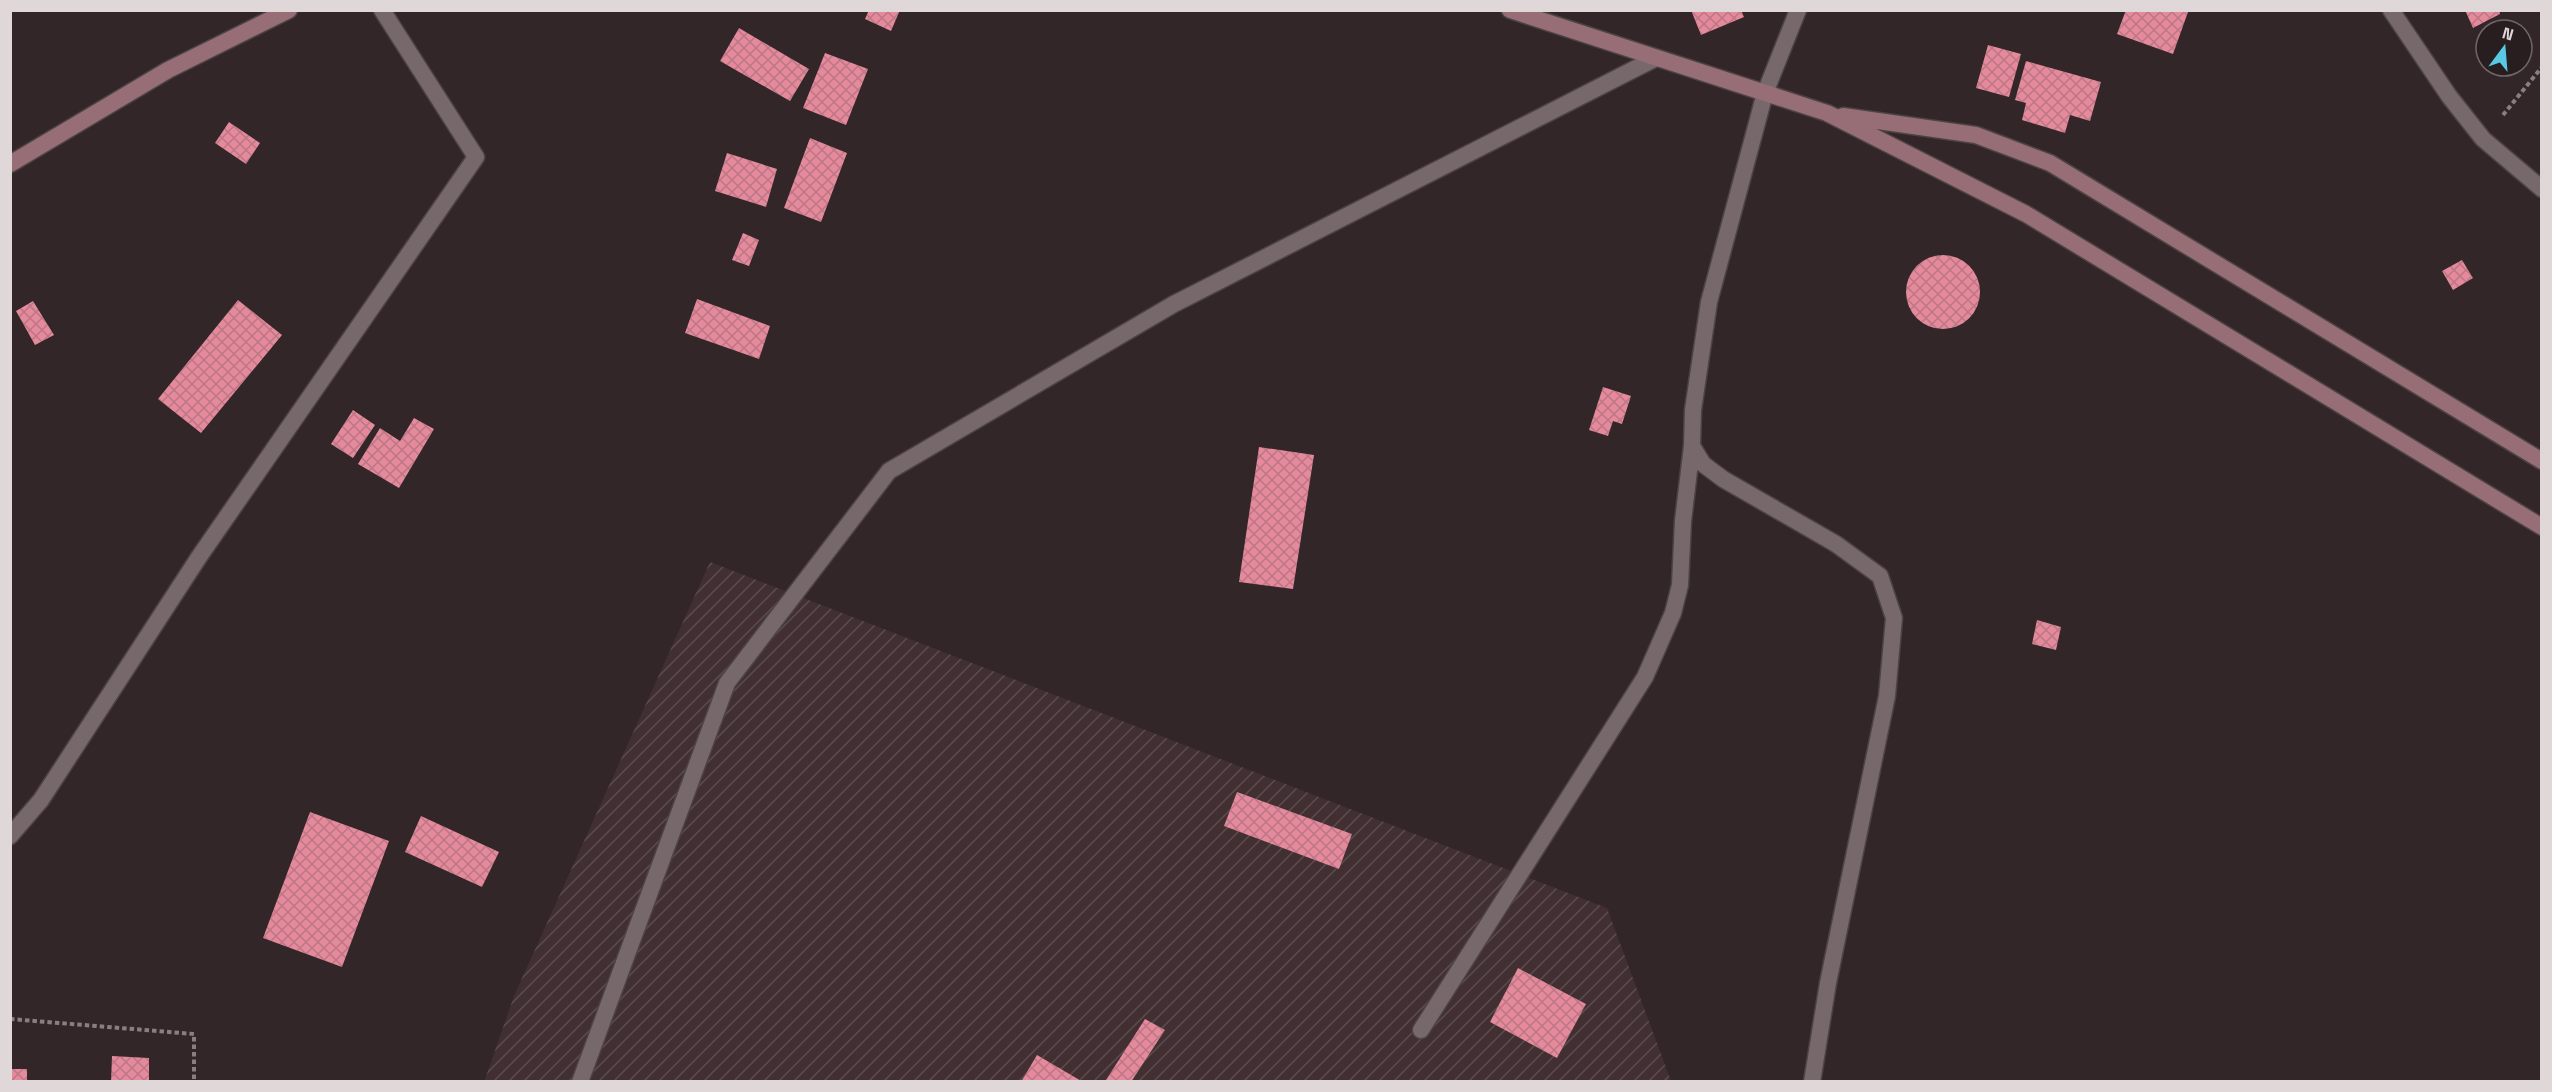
<svg xmlns="http://www.w3.org/2000/svg" width="2552" height="1092" viewBox="0 0 2552 1092" font-family="'Space Grotesk',sans-serif">
	<style>
		.industrial { fill: url(#industrial-furrows) }
		.building { fill: url(#building-cross-hatch) }
		.lines { fill: none; stroke-linecap: round; stroke-linejoin: round }
		.minor-casing { stroke: #4c4345; stroke-width: 19 }
		.secondary-casing { stroke: #4c4345; stroke-width: 19 }
		.path { stroke: #897f80; stroke-width: 4; stroke-dasharray: 4.5 3; stroke-linecap: butt }
		.minor { stroke: #77696b; stroke-width: 16 }
		.secondary { stroke: #976d76; stroke-width: 16 }
	</style>
	<defs>
		<pattern id="industrial-furrows" width="10" height="10" patternUnits="userSpaceOnUse" patternTransform="scale(1.5)"><rect width="10" height="10" fill="#412f32"/><path d="M-1 1l2-2M0 10L10 0M9 11l2-2" fill="none" stroke="#5c4c4f"/></pattern>
		<pattern id="building-cross-hatch" width="8" height="8" patternUnits="userSpaceOnUse" patternTransform="scale(1.5)"><rect width="8" height="8" fill="#e5899c"/><path d="M0 0l8 8M0 8l8-8" fill="none" stroke="#bc7785"/></pattern>
	</defs>
	<rect width="100%" height="100%" fill="#322628"/>
	<path class="industrial" d="M710 562 1607 908 1671 1081 484 1082 514 996Z"/>
	<path class="building" d="M869 10H900L891 31 865 19Z
		M1691 10H1741L1744 17 1701 35Z
		M2126 10 2188 12 2173 54 2117 34Z
		M2465 10H2499L2500 14 2473 28Z
		M739 28 809 69 790 101 720 61Z
		M1988 45 2021 54 2009 97 1976 88Z
		M825 53 868 69 846 125 803 108Z
		M2026 61 2101 82 2090 121 2070 115 2065 133 2022 120 2026 103 2015 100Z
		M229 122 260 143 246 164 215 143Z
		M810 138 847 153 821 222 784 208Z
		M727 153 777 169 766 207 715 191Z
		M743 233 759 240 749 266 732 260Z
		M1906 292a37 37 0 1 1 74 0a37 37 0 1 1-74 0Z
		M2462 260 2473 278 2453 290 2442 271Z
		M697 299 770 326 759 359 685 333Z
		M238 300 282 335 201 433 158 399Z
		M33 301 54 335 35 345 16 311Z
		M1603 387 1631 396 1622 424 1613 421 1608 436 1589 430Z
		M353 410 375 425 353 458 331 444Z
		M414 418 434 429 399 488 358 464 380 428 400 441Z
		M1259 447 1314 455 1293 589 1239 582Z
		M2037 620 2061 627 2056 650 2032 644Z
		M1237 792 1352 834 1339 869 1224 826Z
		M310 812 389 841 342 967 263 938Z
		M421 816 499 852 482 887 405 852Z
		M1518 968 1586 1004 1557 1058 1490 1022Z
		M1145 1019 1165 1030 1131 1082H1109L1106 1080Z
		M1037 1055 1083 1082H1021Z
		M112 1056 149 1058V1082H111Z
		M10 1069H27V1082H10Z"/>
	<g class="lines">
		<g class="minor-casing">
			<path id="minor" d="M1798 10 1765 93 1709 302 1693 410 1692 446 1703 464 1723 479 1836 544 1880 576 1894 618 1887 696 1828 983 1812 1082
				M2391 10 2449 96 2483 139 2542 189
				M10 836 41 800 199 557 476 157 382 10
				M1421 1030 1645 677 1673 613 1680 585 1683 521 1692 446
				M580 1082 727 683 889 471 1174 304 1656 58"/>
		</g>
		<g class="secondary-casing">
			<path id="secondary" d="M1510 10 1827 113 2026 214 2542 527
				M1843 116 1976 135 2050 163 2542 461
				M10 164 168 70 289 10"/>
		</g>
		<path class="path" d="M2503 115 2542 67
			M10 1019 194 1034V1082"/>
		<use href="#minor" class="minor"/>
		<use href="#secondary" class="secondary"/>
	</g>
	<rect width="2552" height="1092" fill="none" stroke="#dfd7d8" stroke-width="24"/>
	<g transform="translate(2504 48) rotate(16)"><circle r="28" fill="#281d1f" stroke="#716769" stroke-width="1.5"/>
	<path d="M0-4.5L10 22L0 15L-10 22Z" fill="#59c8e4"/>
	<text y="-9" font-size="16" font-weight="bold" text-anchor="middle" fill="#dfd7d8">N</text>
	</g>
</svg>
